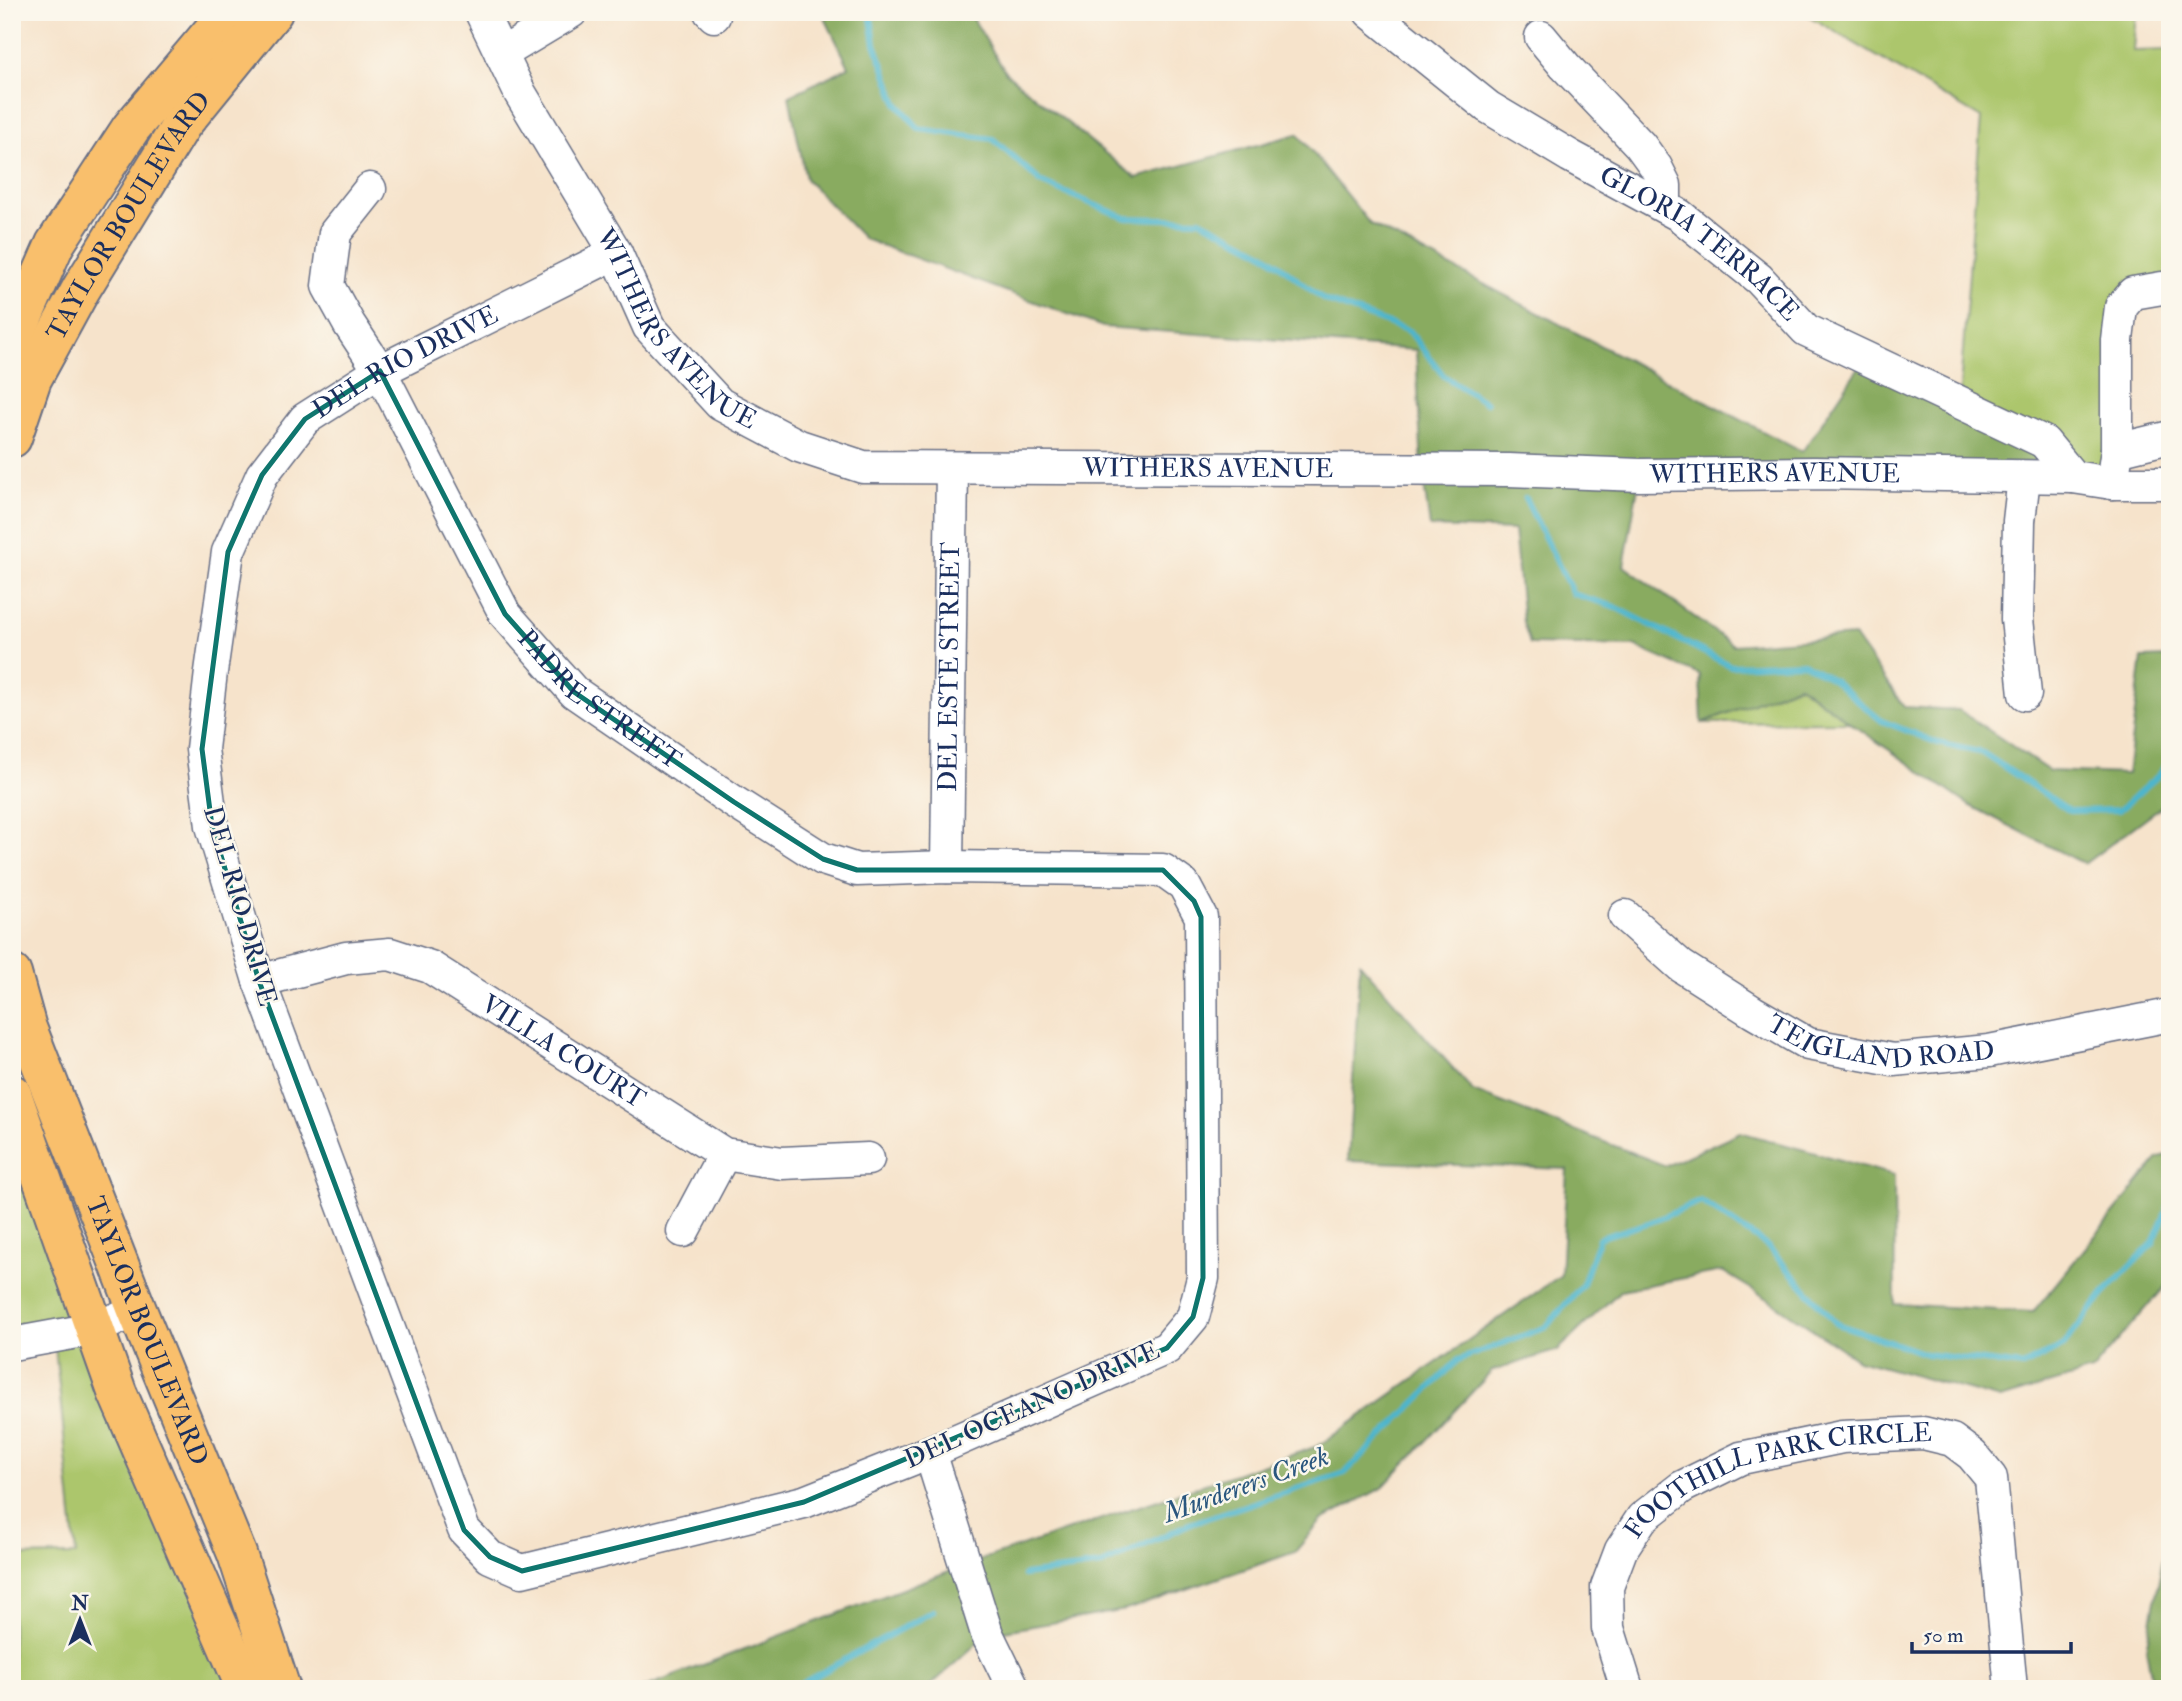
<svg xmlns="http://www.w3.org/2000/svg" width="2182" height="1701" viewBox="0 0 2182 1701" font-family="'IM FELL Double Pica',serif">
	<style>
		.green { fill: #acc66c; stroke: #647a65; stroke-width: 2 }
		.forest { fill: #89ab60; stroke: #526d5f; stroke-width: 2 }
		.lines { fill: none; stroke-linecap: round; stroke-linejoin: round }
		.stream { stroke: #4eb5cc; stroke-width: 6 }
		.minor-casing { stroke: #686e84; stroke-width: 35 }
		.major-casing { stroke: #686e84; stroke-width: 42 }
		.minor { stroke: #fff; stroke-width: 32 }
		.major { stroke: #f9bf6c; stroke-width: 38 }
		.marked { fill: none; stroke: #0f766e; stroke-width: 5; stroke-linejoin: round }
		.labels { text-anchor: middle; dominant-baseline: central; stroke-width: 5; stroke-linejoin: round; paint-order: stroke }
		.street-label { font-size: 26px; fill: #1b2f5e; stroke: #fbf7ec }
		.water-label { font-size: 28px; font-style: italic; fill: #2a577f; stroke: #fbf7ec }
	</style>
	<rect width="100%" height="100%" fill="#fbf7ec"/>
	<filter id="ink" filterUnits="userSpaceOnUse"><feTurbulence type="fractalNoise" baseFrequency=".0143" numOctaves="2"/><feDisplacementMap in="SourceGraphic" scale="14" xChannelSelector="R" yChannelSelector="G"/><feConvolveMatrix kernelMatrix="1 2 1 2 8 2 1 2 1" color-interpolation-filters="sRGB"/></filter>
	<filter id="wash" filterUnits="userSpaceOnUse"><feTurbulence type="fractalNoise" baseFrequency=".00686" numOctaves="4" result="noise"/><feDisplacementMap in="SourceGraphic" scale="28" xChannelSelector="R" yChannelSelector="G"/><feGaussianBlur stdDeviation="1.57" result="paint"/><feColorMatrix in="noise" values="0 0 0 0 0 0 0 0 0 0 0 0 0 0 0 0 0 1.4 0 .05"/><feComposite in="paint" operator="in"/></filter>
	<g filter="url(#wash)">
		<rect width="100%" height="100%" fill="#f6e3cb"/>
		<path class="green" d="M1802 12H2136L2133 51 2170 50V288L2133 293 2112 483 1959 402 1981 118Z
			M1799 685 1849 722 1702 723Z
			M12 1094 246 1689H12V1556L76 1555 54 1337 12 1344Z"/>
		<path class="forest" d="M822 12H969L1006 73 1136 178 1298 134 1370 224 1802 452 1865 358 2044 442 2073 477 1640 475 1624 566 1733 645 1854 636 1904 707 1959 710 2049 771 2127 774 2142 658 2170 657V800L2084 864 1967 804 1849 722 1799 685 1702 723 1700 675 1634 646 1530 644 1523 622 1514 530 1430 527 1422 470 1416 350 1103 327 864 239 806 179 789 96 849 67Z
			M1360 963 1473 1091 1666 1166 1740 1132 1894 1175 1895 1304 2033 1312 2158 1159 2170 1153V1281L2092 1371 2000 1399 1858 1360 1768 1299 1722 1271 1621 1290 1558 1350 1492 1371 1382 1488 1322 1520 1295 1552 1126 1610 987 1634 927 1689H640L965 1565 1318 1446 1561 1275 1567 1169 1348 1161Z
			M2170 1521V1689H2154L2146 1649Z"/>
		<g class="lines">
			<path class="stream" d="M870 12 875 44 897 103 919 129 993 139 1042 183 1126 218 1200 220 1264 253 1324 300 1409 331 1444 376 1486 403
				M1525 498 1573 594 1613 606 1731 666 1804 663 1833 680 1882 721 1938 743 1983 753 2070 811 2119 810 2158 776 2170 760
				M1024 1575 1102 1565 1189 1524 1345 1473 1458 1360 1546 1327 1583 1284 1599 1238 1651 1222 1701 1201 1767 1246 1837 1324 1926 1354 2023 1366 2064 1345 2103 1294 2153 1243 2170 1203
				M792 1689 933 1611"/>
		</g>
	</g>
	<g filter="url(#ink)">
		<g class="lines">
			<g class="minor-casing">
				<g id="minor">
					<path id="s1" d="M481 12 520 93 616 253 649 327 720 404 799 446 863 467 1509 470 1640 475 1814 473 2073 477 2112 483H2170"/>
					<path d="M710 12 714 16"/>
					<path id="s2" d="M1370 12 1488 107 1570 156 1679 215 1759 279 1806 330 2044 442 2073 477"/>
					<path d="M1541 37 1565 66 1640 145 1656 167 1665 185V207"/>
					<path d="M501 54 571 12"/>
					<path id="s3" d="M370 189 335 233 328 286 349 324 380 371 505 614 574 692 734 802 823 859 857 870 947 867 1163 870 1184 885 1201 917 1203 1278 1193 1317 1167 1348 930 1452 804 1502 522 1571 490 1557 464 1530 259 981 212 826 202 749 211 672 228 552 262 475 305 419 380 371 616 253"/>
					<path d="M2117 450 2170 437"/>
					<path d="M2024 477 2019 521 2017 619 2025 694"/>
					<path d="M2112 483 2117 450V340L2121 307 2133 293 2162 288H2170"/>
					<path id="s4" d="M947 867 952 468"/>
					<path id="s5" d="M1625 916 1681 966 1753 1012 1808 1044 1893 1060 1989 1051 2170 1015"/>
					<path id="s6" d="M259 981 346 958 390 954 430 967 724 1154 782 1163 868 1159"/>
					<path d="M683 1231 724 1154"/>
					<path d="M12 1344 94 1329 137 1310"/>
					<path d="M930 1452 987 1634 1014 1689"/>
					<path id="s7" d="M1627 1689 1608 1628 1607 1587 1621 1550 1642 1518 1682 1487 1741 1458 1842 1437 1923 1433 1952 1440 1972 1455 1991 1478 2011 1689"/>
				</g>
			</g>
			<g class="major-casing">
				<g id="major">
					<path d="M12 342 55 244 131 128 229 12"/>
					<path id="s8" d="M12 438 32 379 81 289 182 124 273 12"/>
					<path id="s9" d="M12 974 27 1028 137 1310 237 1554 281 1689"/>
					<path d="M12 1094 117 1392 246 1689"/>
				</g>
			</g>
			<use href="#minor" class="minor"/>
			<use href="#major" class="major"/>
		</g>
	</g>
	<path class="marked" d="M380 371 505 614 574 692 734 802 823 859 857 870H1163L1194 901 1201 917 1203 1278 1193 1317 1167 1348 804 1502 522 1571 490 1557 464 1530 259 981 212 826 202 749 228 552 262 475 305 419Z"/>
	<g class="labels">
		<g class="street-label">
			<text stroke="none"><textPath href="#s8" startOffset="252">TAYLOR BOULEVARD</textPath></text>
			<text stroke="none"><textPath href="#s2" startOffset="404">GLORIA TERRACE</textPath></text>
			<text stroke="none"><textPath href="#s1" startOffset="376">WITHERS AVENUE</textPath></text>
			<text stroke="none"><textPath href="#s3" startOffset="3784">DEL RIO DRIVE</textPath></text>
			<text stroke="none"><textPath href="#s1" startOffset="964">WITHERS AVENUE</textPath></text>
			<text stroke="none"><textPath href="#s1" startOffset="1531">WITHERS AVENUE</textPath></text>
			<text stroke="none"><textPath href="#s4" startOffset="200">DEL ESTE STREET</textPath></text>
			<text stroke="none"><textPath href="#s3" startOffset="611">PADRE STREET</textPath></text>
			<text transform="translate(240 906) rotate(74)">DEL RIO DRIVE</text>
			<text stroke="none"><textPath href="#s5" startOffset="296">TEIGLAND ROAD</textPath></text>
			<text stroke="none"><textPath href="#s6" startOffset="334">VILLA COURT</textPath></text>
			<text stroke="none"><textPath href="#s9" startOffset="382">TAYLOR BOULEVARD</textPath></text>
			<text transform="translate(1032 1405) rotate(-24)">DEL OCEANO DRIVE</text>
			<text stroke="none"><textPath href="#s7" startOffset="327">FOOTHILL PARK CIRCLE</textPath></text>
		</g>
		<g class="water-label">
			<text transform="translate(1246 1485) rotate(-20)">Murderers Creek</text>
		</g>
	</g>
	<rect width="2182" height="1701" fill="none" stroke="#fbf7ec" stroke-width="42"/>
	<g transform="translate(80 1620)" stroke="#fbf7ec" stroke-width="5" paint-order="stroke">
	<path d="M0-5L12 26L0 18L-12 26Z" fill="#1b2f5e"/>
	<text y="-10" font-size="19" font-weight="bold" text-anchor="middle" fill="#1b2f5e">N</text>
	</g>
	<path d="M1912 1642v10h159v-10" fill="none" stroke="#1b2f5e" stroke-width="3.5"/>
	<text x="1923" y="1642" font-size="21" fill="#1b2f5e" stroke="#fbf7ec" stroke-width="5" paint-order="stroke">50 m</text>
</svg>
